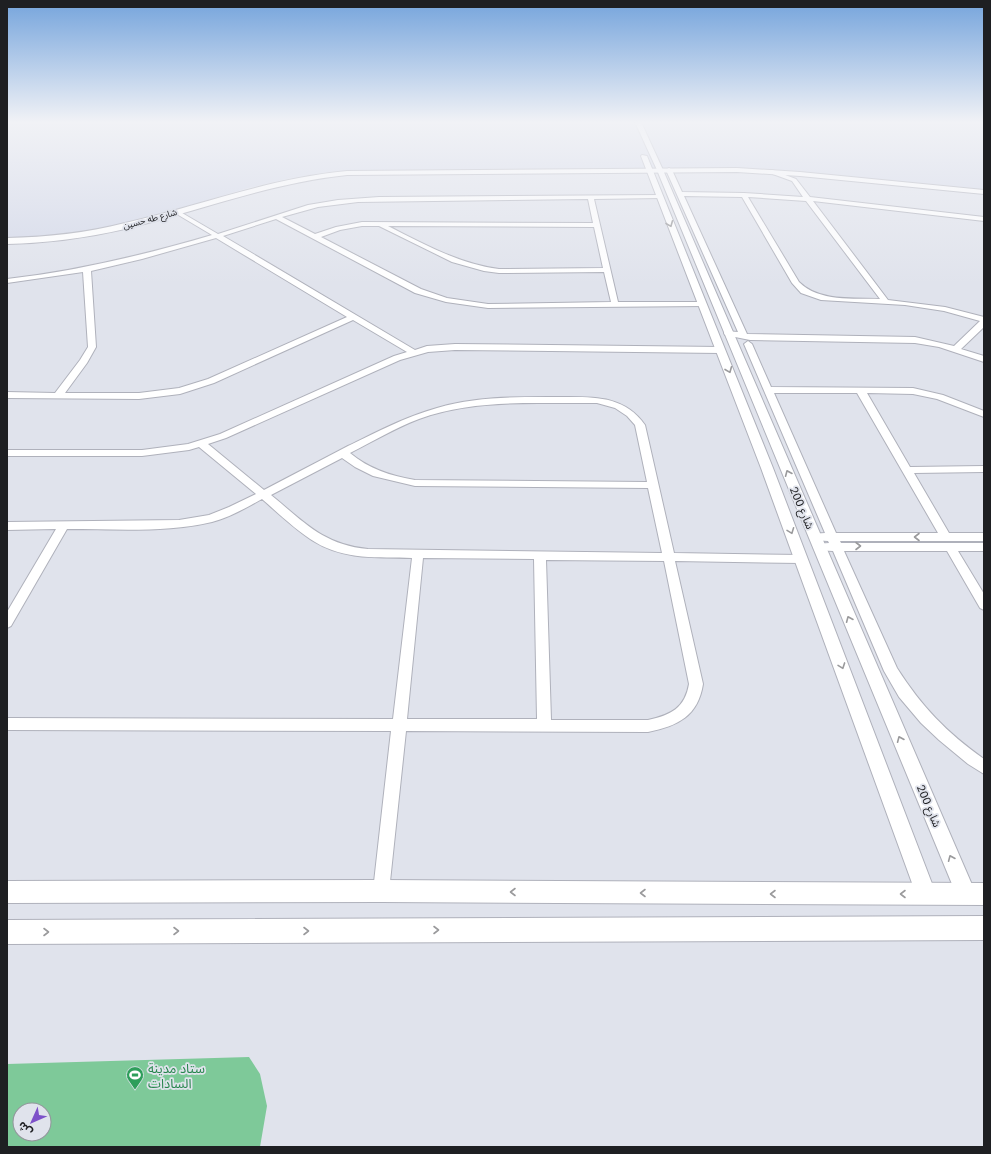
<svg xmlns="http://www.w3.org/2000/svg" width="991" height="1154" viewBox="0 0 991 1154" font-family="Poppins,'Noto Sans Arabic',sans-serif">
	<style>
		.built { fill: #d4d9e9 }
		.green { fill: #7ec999; fill-rule: evenodd }
		.lines { fill: none; stroke-linecap: round; stroke-linejoin: round }
		.minor-casing { stroke: #afb1bb; stroke-width: 2 }
		.tertiary-casing { stroke: #afb1bb; stroke-width: 2 }
		.secondary-casing { stroke: #afb1bb; stroke-width: 2 }
		.minor { fill: #fff; fill-rule: evenodd }
		.tertiary { fill: #fff; fill-rule: evenodd }
		.secondary { fill: #fff; fill-rule: evenodd }
		.oneway { stroke: #9a9a9c }
		.labels { text-anchor: middle; dominant-baseline: central; stroke-width: 3.5; stroke-linejoin: round; paint-order: stroke }
		.far-street-label { font-size: 9px; fill: #1e1f22; stroke: #e0e3ec }
		.street-label { font-size: 11px; fill: #1e1f22; stroke: #e0e3ec }
		.near-leisure-label { font-size: 13px; fill: #27864d; stroke: #e0e3ec; text-anchor: start }
	</style>
	<rect width="100%" height="100%" fill="#e0e3ec"/>
	<path class="built" d="M7 122H984V189L782 170 735 168 367 170 327 172 291 178 248 188 135 222 90 231 43 236 7 238Z"/>
	<path class="green" d="M249 1057 260 1074 267 1106 260 1147H7V1064ZM20 1110H44V1134H20Z"/>
	<g class="lines">
		<g class="minor-casing">
			<path id="minor" d="M669 168 672 170 682 192 744 193 803 197 792 181 770 173V171L772 170 796 179 810 197 984 217V221L813 201 888 300 945 307 984 317V327L961 349 984 356V362L939 347 915 343 750 340 725 335 724 333 725 331 738 332 666 170ZM684 196 742 197 792 283 801 293 821 300 905 305 944 311 980 321 954 346 915 337 747 334ZM748 197 806 201 880 299C853 298 819 302 799 282Z
				M660 195 662 196V198L594 199 618 302H702L706 304 705 306 488 308 446 302 415 293 276 219 223 236 415 350 427 346 455 344 720 347 724 350 720 353 455 350 428 352 400 360 226 438 208 444 264 490C292 475 320 461 348 446 377 432 405 417 437 408 477 396 519 397 560 397 593 397 624 395 645 425L674 553 801 555 805 556 807 559 805 562 801 563 675 561 703 684C698 716 678 726 648 732L406 731 389 891 387 897 381 899 375 897 373 891 391 731 7 730V718L393 719 412 558C379 557 344 560 315 542 298 532 278 513 262 499 246 508 230 517 212 522 165 533 115 529 67 529L11 626 7 628V612L56 529 7 530V522L179 520 209 515 229 507 256 494 199 447 189 450 142 456H7V450H142L188 444 220 434 394 356 407 352 353 320 214 383 180 394 139 399 7 398V392L55 393 80 360 88 347 83 272 7 283V279C77 271 144 255 212 235L175 213 174 212 177 210 218 234 308 205 338 200 379 197ZM588 199 593 223 362 222 336 227 315 234 282 217 318 207 358 202ZM362 226H379L452 262 484 271 499 273 604 272 611 302 488 304 447 298 421 289 321 237 340 230ZM388 226 594 227 603 268 499 269C459 264 424 244 388 226ZM216 238 347 317 208 379 179 388 139 393H65L87 363 96 347 91 271 142 259ZM538 403H597L615 408 627 416 635 425 647 482 415 480C391 476 369 469 350 453 372 442 395 428 419 419 457 405 498 403 538 403ZM342 458 355 467 373 476 415 486 648 488 662 553 368 549C323 545 303 521 271 495ZM423 558 534 559 537 719H407ZM546 560 664 561 689 684C685 708 671 715 648 720H551Z
				M748 341 752 344 771 387 913 388 943 395 984 411V417L937 399 913 394 867 393 910 467 984 466V472L914 473 949 533H984V541H840L841 543H984V551H958L984 594V610L980 608 947 551H844L897 668C922 707 946 732 984 759V774L968 764 939 740 921 723 899 697 884 671 833 551 815 550 813 547 815 544 829 543 828 541 811 540 809 537 811 534 825 533 744 344ZM774 393H857L938 533H836Z"/>
		</g>
		<g class="tertiary-casing">
			<path id="tertiary" d="M635 122H641L663 170 973 887 976 894 973 901 966 904 959 901 657 170Z
				M642 155 647 156 773 468 936 894 933 901 926 904 919 901 916 894 761 468 641 156Z"/>
		</g>
		<g class="secondary-casing">
			<path id="secondary" d="M737 168 800 172 984 190V194L800 176 737 172 347 175C270 183 199 211 125 229 86 238 47 243 7 244V238C47 237 86 233 125 223 199 206 270 178 347 171Z
				M381 880 984 883V905L381 902 7 903V881Z
				M984 916V940L7 944V920Z"/>
		</g>
		<use href="#minor" class="minor"/>
		<use href="#tertiary" class="tertiary"/>
		<use href="#secondary" class="secondary"/>
	</g>
	<defs><path id="oneway-chevron" d="M-2-3.5L2.5 0L-2 3.5" fill="none" stroke-width="1.6" stroke-linecap="round" stroke-linejoin="round"/></defs>
	<g class="oneway">
		<use href="#oneway-chevron" transform="translate(670 224) rotate(68)"/>
		<use href="#oneway-chevron" transform="translate(729 370) rotate(68)"/>
		<use href="#oneway-chevron" transform="translate(788 473) rotate(-113)"/>
		<use href="#oneway-chevron" transform="translate(791 531) rotate(69)"/>
		<use href="#oneway-chevron" transform="translate(917 537) rotate(-180)"/>
		<use href="#oneway-chevron" transform="translate(858 546)"/>
		<use href="#oneway-chevron" transform="translate(849 619) rotate(-113)"/>
		<use href="#oneway-chevron" transform="translate(842 666) rotate(70)"/>
		<use href="#oneway-chevron" transform="translate(900 739) rotate(-113)"/>
		<use href="#oneway-chevron" transform="translate(951 858) rotate(-113)"/>
		<use href="#oneway-chevron" transform="translate(513 892) rotate(-180)"/>
		<use href="#oneway-chevron" transform="translate(643 893) rotate(-180)"/>
		<use href="#oneway-chevron" transform="translate(773 894) rotate(-180)"/>
		<use href="#oneway-chevron" transform="translate(903 894) rotate(-180)"/>
		<use href="#oneway-chevron" transform="translate(436 930)"/>
		<use href="#oneway-chevron" transform="translate(176 931)"/>
		<use href="#oneway-chevron" transform="translate(306 931)"/>
		<use href="#oneway-chevron" transform="translate(46 932)"/>
	</g>
	<linearGradient id="sky" x2="0" y2="1"><stop stop-color="#75a4dc"/><stop offset="0.43" stop-color="#f1f2f6"/><stop offset="1" stop-color="#f1f2f6" stop-opacity="0"/></linearGradient>
	<rect width="991" height="284" fill="url(#sky)"/>
	<defs>
		<g id="stadium-pin" transform="scale(0.9)"><path d="M0 17L-7.5 6A9.5 9.5 0 1 1 7.5 6Z" fill="#2e9e5b" stroke="#e0e3ec"/><path d="M0-5a6.5 5 0 1 0 0 10a6.5 5 0 1 0 0-10ZM-3.5-1.8h7v3.6h-7Z" fill="#fff"/></g>
	</defs>
	<g fill-rule="evenodd">
		<use href="#stadium-pin" x="135" y="1075"/>
	</g>
	<g class="labels">
		<g class="far-street-label">
			<text transform="translate(150 219) rotate(-15)">شارع طه حسين</text>
		</g>
		<g class="street-label">
			<text transform="translate(802 508) rotate(67)">شارع 200</text>
			<text transform="translate(929 806) rotate(67)">شارع 200</text>
		</g>
		<g class="near-leisure-label">
			<text x="148" y="1068">ستاد مدينة<tspan x="148" dy="15">السادات</tspan></text>
		</g>
	</g>
	<rect width="991" height="1154" fill="none" stroke="#1e1f22" stroke-width="16"/>
	<g transform="translate(32 1122) rotate(225)"><circle r="19" fill="#e0e3ec" stroke="#92959b"/>
	<path d="M0-3L7 15L0 10L-7 15Z" fill="#7e51c9"/>
	<text y="-6" font-size="11" font-weight="bold" text-anchor="middle" fill="#1e1f22">ش</text>
	</g>
</svg>
